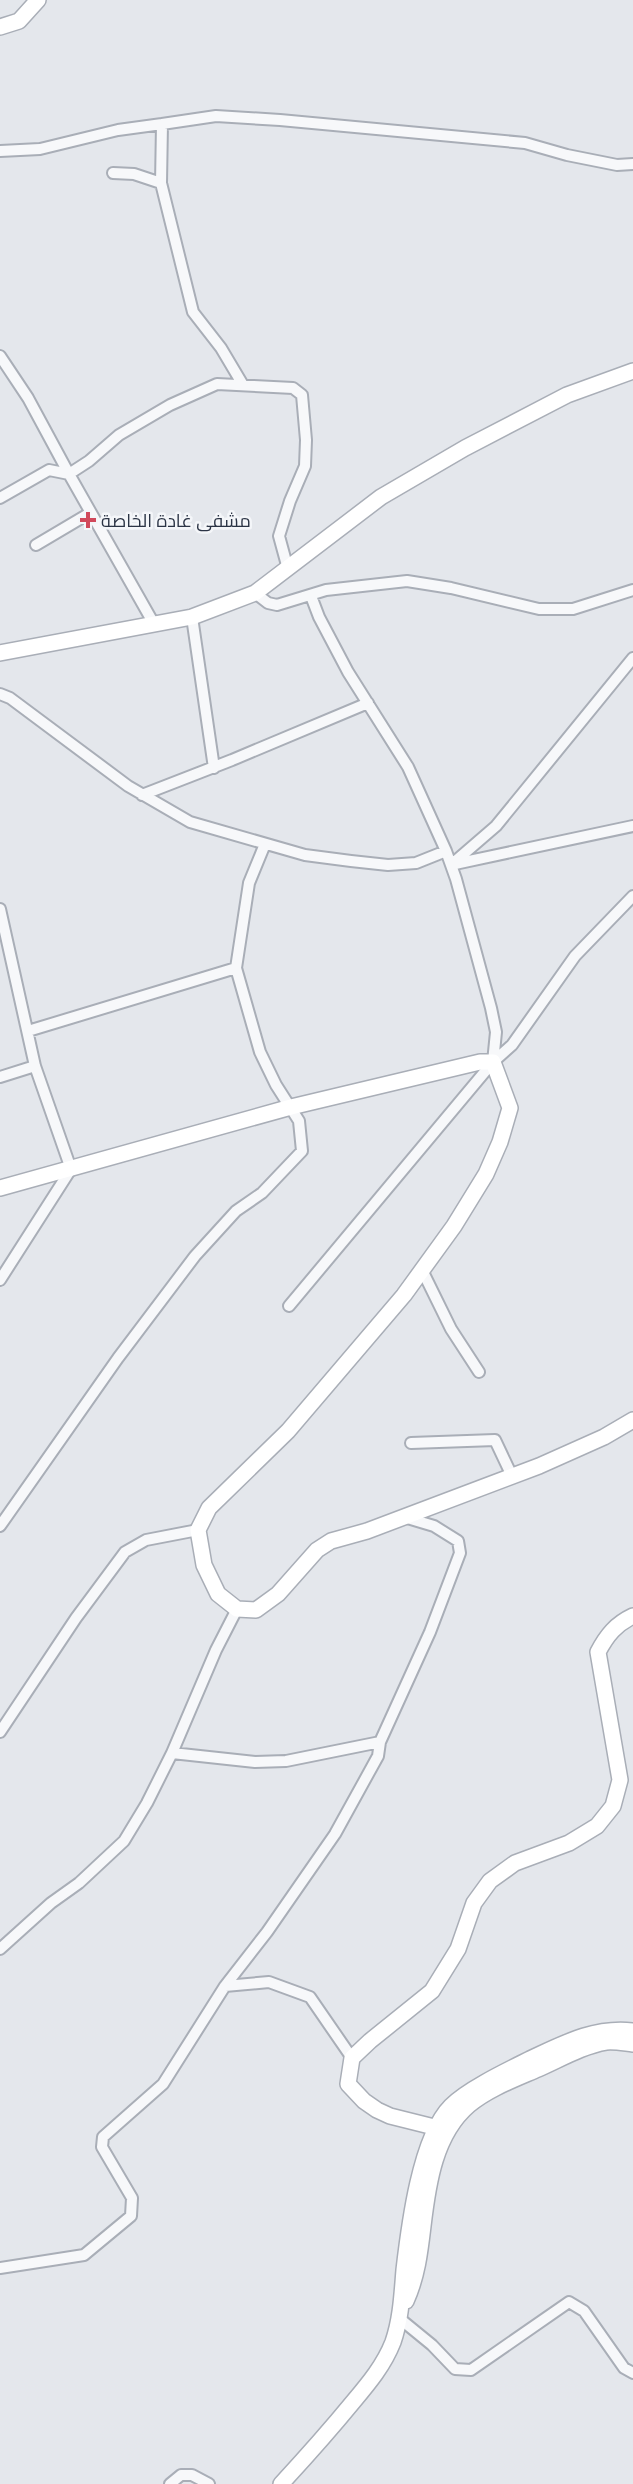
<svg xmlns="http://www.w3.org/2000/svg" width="633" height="2484" viewBox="0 0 633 2484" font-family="'Golos Text',Cairo,sans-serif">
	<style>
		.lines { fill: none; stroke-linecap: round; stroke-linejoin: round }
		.street-casing { stroke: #a9aeb7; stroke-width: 14 }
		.secondary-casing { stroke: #a9aeb7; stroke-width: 18 }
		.street { stroke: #f7f8fa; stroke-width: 10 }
		.secondary { stroke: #fff; stroke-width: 15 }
		.poi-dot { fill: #d1495b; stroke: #f4f6f9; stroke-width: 2 }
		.labels { text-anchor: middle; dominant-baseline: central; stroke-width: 5; stroke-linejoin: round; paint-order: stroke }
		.poi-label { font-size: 18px; fill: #2b3445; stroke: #f4f6f9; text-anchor: start }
	</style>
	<rect width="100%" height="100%" fill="#e4e7ec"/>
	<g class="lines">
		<g class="street-casing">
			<path id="street" d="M162 124 216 116 280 120 525 143 567 155 617 165 633 164
				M0 151 40 149 118 130 162 124 161 183 193 312 221 348 243 385
				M113 173 134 174 161 183
				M0 356 28 398 69 474 89 461 119 435 170 405 217 384 293 388 302 395 306 440 305 466 290 501 279 536 288 569
				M0 498 49 470 69 474 154 624
				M36 545 90 513
				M255 593 268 603 277 605 326 590 407 581 451 588 539 609H573L633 590
				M311 596 319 617 348 672 408 767 446 851 456 879 491 1008 496 1032 493 1062
				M192 617 214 768
				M0 694 10 698 128 786 190 822 305 855 351 861 388 865 416 863 446 851
				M142 795 232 760 368 703
				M452 864 496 826 633 658
				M455 864 633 826
				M0 909 35 1066 71 1169 0 1280
				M28 1031 236 968
				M0 1077 35 1066
				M422 1270 451 1329 479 1372
				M289 1306 493 1062 512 1045 575 956 633 896
				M411 1443 495 1440 512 1476
				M0 1526 118 1358 195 1256 236 1211 262 1193 302 1151 299 1121 276 1085 260 1052 236 968 249 883 265 844
				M237 1609 216 1650 172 1753 255 1762 286 1761 380 1742
				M0 1732 76 1618 125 1552 146 1540 198 1530
				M0 1949 51 1903 79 1883 124 1841 147 1803 172 1753
				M352 2058 310 1997 269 1982 225 1986 267 1932 335 1834 378 1756 380 1742 430 1632 460 1553 458 1541 434 1526 404 1517
				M0 2268 84 2255 131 2216 132 2198 102 2147 103 2137 163 2084 225 1986
				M399 2318 432 2345 455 2369 471 2370 569 2302 584 2311 624 2368 633 2373
				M170 2484 181 2475H192L209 2484"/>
		</g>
		<g class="secondary-casing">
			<path id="secondary" d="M0 27 19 21 38 0
				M0 653 192 617 255 593 381 497 465 448 567 395 633 371
				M0 1188 291 1107 480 1062H493L510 1108 500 1142 486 1174 454 1226 404 1295 288 1431 209 1508 198 1530 204 1565 218 1594 237 1609 256 1610 278 1594 317 1550 331 1541 367 1531 539 1466 604 1437 633 1420
				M446 2130 390 2116 377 2110 364 2101 348 2084 352 2058 370 2041 432 1991 458 1949 474 1903 490 1881 515 1863 569 1843 597 1826 613 1806 620 1780 598 1652C607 1635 616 1624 633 1616
				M406 2301C417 2277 420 2252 423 2226 428 2183 435 2134 469 2105 488 2089 515 2079 538 2069 559 2060 582 2046 606 2042 614 2041 624 2043 633 2044
				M281 2484C306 2457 330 2430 353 2402 369 2383 384 2365 393 2342 401 2319 402 2294 404 2270 409 2227 420 2137 451 2106 468 2089 508 2070 530 2059 562 2044 596 2026 633 2031"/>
		</g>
		<use href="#street" class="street"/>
		<use href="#secondary" class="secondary"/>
	</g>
	<path class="poi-dot" d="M85 511h6v6h6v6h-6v6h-6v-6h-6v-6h6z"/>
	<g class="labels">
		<g class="poi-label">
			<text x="101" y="520">مشفى غادة الخاصة</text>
		</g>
	</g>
</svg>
